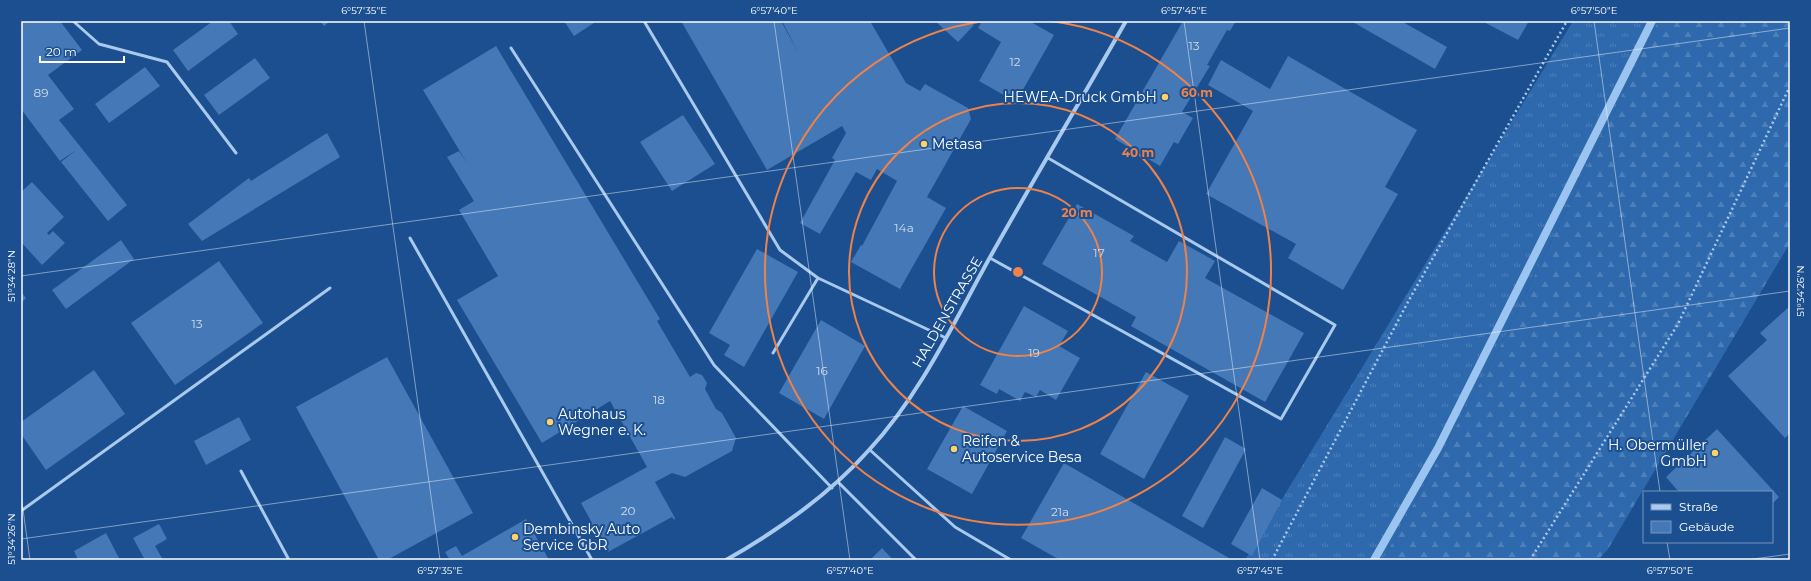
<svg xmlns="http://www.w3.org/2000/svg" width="1811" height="581" viewBox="0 0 1811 581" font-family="Montserrat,sans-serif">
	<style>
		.grass { fill: url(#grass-tufts) }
		.forest { fill: url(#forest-firs) }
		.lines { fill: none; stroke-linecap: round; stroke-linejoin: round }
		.stream { stroke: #9cc4f0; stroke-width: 8 }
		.building { fill: #4478b7 }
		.path { stroke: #a9c9ee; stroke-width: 2.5; stroke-dasharray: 2 3; stroke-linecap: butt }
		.lane { stroke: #a9c9ee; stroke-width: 3 }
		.street { stroke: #a9c9ee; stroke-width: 4 }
		.ticks { fill: none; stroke: #fff; stroke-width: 1; stroke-opacity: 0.45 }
		.ring { fill: none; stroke: #ee8249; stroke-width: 2 }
		.poi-dot { fill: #ffd166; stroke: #1b4f8f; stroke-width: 1.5 }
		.labels { text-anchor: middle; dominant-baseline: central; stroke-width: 4; stroke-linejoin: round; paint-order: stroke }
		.number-label { font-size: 12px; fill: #d0dded }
		.poi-label { font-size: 14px; fill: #fff; stroke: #1b4f8f; text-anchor: start }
		.street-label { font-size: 14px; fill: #fff; stroke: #1b4f8f }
		.centre { fill: #ee8249; stroke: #1b4f8f; stroke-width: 2 }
		.ring-label { font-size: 12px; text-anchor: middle; font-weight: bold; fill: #ee8249; stroke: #1b4f8f; stroke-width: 4; stroke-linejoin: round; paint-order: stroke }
		.neatline { fill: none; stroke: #fff; stroke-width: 1.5 }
		.ticks-label { font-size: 10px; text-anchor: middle; fill: #fff }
	</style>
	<defs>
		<pattern id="grass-tufts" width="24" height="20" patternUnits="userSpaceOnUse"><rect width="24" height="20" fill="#2e69ad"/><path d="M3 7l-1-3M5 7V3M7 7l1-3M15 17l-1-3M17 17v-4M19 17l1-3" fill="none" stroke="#4d80b9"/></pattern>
		<pattern id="forest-firs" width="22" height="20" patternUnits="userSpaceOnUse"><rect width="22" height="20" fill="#2e69ad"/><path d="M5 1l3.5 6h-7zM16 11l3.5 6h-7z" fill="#4d80b9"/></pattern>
	</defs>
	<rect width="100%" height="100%" fill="#1b4f8f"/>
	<path class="grass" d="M1573 21H1658L1502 343 1383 560H1245Z"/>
	<path class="forest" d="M1658 21H1790V243L1608 549 1598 560H1383L1502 343Z"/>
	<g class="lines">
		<path class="stream" d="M1374 560 1438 448 1652 21"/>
	</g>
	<path class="building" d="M21 21H60L82 50 48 75 74 109 59 120 127 205 108 221 61 162 76 150 60 161 21 109Z
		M213 21H229L238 34 188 71 173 50Z
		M320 21H330L324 26Z
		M564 21H597L574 36Z
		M681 21H781L799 54 782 21H870L906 83 920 91 925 84 968 108 971 119 927 197 946 208 900 289 851 262 861 245 862 246 897 181 877 169 871 180 856 172 820 234 800 223 835 160 832 158 846 133 842 126 767 170Z
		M935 21H970L974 25 958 42Z
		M982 21H1029L1054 35 1016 102 979 81 1001 42 978 28Z
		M1183 21H1236L1230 31 1227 30 1207 65 1210 66 1182 112 1193 118 1178 144 1174 142 1160 166 1115 139Z
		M1351 21H1401L1447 47 1435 69Z
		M1482 21H1529L1518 40Z
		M496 46 660 319 657 321 690 377 696 373 702 375 707 383 705 389 716 409 722 413 736 438 732 451 685 477 672 473 655 482 675 518 674 520 672 517 608 552 596 529 591 532 587 523 591 521 581 503 647 467 610 401 542 443 457 300 498 276 459 210 474 201 447 157 459 151 467 163 423 90Z
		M1288 56 1417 130 1385 187 1398 194 1343 290 1288 258 1296 244 1206 194 1253 111 1208 85 1221 60 1270 89Z
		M255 58 270 78 219 115 204 95Z
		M145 67 160 86 109 123 95 104Z
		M683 115 715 164 672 191 640 142Z
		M327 133 340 157 202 241 188 224 249 178 251 181Z
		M32 182 64 217 47 233 49 235 53 231 65 243 42 265 21 242V192Z
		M1077 204 1134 236 1130 241 1167 262 1179 241 1215 261 1205 278 1304 333 1265 402 1131 326 1136 317 1042 264Z
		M121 240 134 259 66 309 52 290Z
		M757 249 798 272 744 367 724 355 730 345 709 333Z
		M219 261 263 323 175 385 131 323Z
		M21 292 26 298 21 303Z
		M1024 306 1068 331 1059 346 1080 358 1056 400 1040 390 1036 397 1025 392 1020 401 999 389 997 394 980 385Z
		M1790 306V433L1785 438 1728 376 1767 340 1760 333Z
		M821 320 865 346 824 419 779 393Z
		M387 357 473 513 387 560H379L296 407Z
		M94 370 125 414 46 470 21 434V422Z
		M1146 372 1189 396 1144 479 1100 454Z
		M963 406 1007 431 972 494 927 469Z
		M239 417 251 440 206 465 194 441Z
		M1717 429 1779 497 1772 504V492H1677L1678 491 1666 477Z
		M1225 437 1246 449 1203 528 1182 516Z
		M1064 463 1229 558 1227 560H1060L1021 538Z
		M1262 488 1282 500 1252 556 1231 544Z
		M526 519 549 560H450L445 552 456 546 462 556Z
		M159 524 167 539 155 546 163 560H145L133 538Z
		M106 533 120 560H78L74 551Z
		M882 548 893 560H870Z"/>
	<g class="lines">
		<path class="path" d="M1272 560 1409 300 1567 21
			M1530 560 1678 324 1790 86"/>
		<path class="lane" d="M73 21 99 44 167 62 236 153
			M644 21 780 250 818 278
			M511 48 714 365 832 488
			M410 238 592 560
			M990 258 1281 419 1335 325 1048 158
			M773 353 818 278 946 338
			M870 450 955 527 1011 560
			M241 471 289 560
			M838 482 916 560
			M21 511 330 288"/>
		<path class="street" d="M726 560C777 531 829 495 869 450 920 395 953 324 989 259 1034 179 1081 100 1126 21"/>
	</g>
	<path class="ticks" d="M364 21 440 560M774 21 850 560M1184 21 1260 560M1594 21 1660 492M21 276 1790 28M21 495 30 560M21 539 1790 291M1667 542 1670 560M1746 560 1790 554"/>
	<g class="ring">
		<circle cx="1018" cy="272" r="84"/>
		<circle cx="1018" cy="272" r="169"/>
		<path d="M1051 21A253 253 0 1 1 985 21"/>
	</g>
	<g class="poi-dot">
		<circle cx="1165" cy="97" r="4"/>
		<circle cx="924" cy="144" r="4"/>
		<circle cx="550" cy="422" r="4"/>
		<circle cx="954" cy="449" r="4"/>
		<circle cx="1715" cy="453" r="4"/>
		<circle cx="515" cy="537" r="4"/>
	</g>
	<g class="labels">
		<g class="number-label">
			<text x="1194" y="45">13</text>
			<text x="1015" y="61">12</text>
			<text x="41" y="92">89</text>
			<text x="904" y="227">14a</text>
			<text x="1099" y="252">17</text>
			<text x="197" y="323">13</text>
			<text x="1034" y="352">19</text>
			<text x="822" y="370">16</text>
			<text x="659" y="399">18</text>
			<text x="628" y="510">20</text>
			<text x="1060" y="511">21a</text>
		</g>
		<g class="poi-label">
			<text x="1157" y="97" text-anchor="end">HEWEA-Druck GmbH</text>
			<text x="932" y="144">Metasa</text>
			<text x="558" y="414">Autohaus<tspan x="558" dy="16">Wegner e. K.</tspan></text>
			<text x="962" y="441">Reifen &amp;<tspan x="962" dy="16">Autoservice Besa</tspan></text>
			<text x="1707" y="445" text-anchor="end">H. Obermüller<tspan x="1707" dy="16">GmbH</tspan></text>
			<text x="523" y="529">Dembinsky Auto<tspan x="523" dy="16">Service GbR</tspan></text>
		</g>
		<g class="street-label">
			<text transform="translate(947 312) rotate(-60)">HALDENSTRASSE</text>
		</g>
	</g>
	<circle cx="1018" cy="272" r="6" class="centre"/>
	<g class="ring-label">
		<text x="1197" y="97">60 m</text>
		<text x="1138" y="157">40 m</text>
		<text x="1077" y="217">20 m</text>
	</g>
	<rect width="1811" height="581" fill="none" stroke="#1b4f8f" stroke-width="44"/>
	<rect x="1643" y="491" width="130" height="52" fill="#1b4f8f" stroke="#7695bc"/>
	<rect x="1651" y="504" width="20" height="6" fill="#a9c9ee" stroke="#7695bc"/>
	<text x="1679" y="511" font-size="12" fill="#ffffff">Straße</text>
	<rect x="1651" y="521" width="20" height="12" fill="#4478b7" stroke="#7695bc"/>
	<text x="1679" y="531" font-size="12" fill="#ffffff">Gebäude</text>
	<path d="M40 56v6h84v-6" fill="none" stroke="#ffffff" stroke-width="2"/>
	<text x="46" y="56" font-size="12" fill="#ffffff" stroke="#1b4f8f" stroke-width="3" paint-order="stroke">20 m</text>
	<rect x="22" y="22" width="1767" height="537" class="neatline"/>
	<g class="ticks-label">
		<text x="364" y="14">6°57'35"E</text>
		<text x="774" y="14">6°57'40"E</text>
		<text x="1184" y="14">6°57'45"E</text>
		<text x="1594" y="14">6°57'50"E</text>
		<text transform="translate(11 276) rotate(-90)" y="4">51°34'28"N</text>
		<text transform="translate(1800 291) rotate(-90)" y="4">51°34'26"N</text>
		<text transform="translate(11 539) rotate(-90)" y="4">51°34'26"N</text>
		<text x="440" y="574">6°57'35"E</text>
		<text x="850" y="574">6°57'40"E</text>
		<text x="1260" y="574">6°57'45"E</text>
		<text x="1670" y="574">6°57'50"E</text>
	</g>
</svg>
